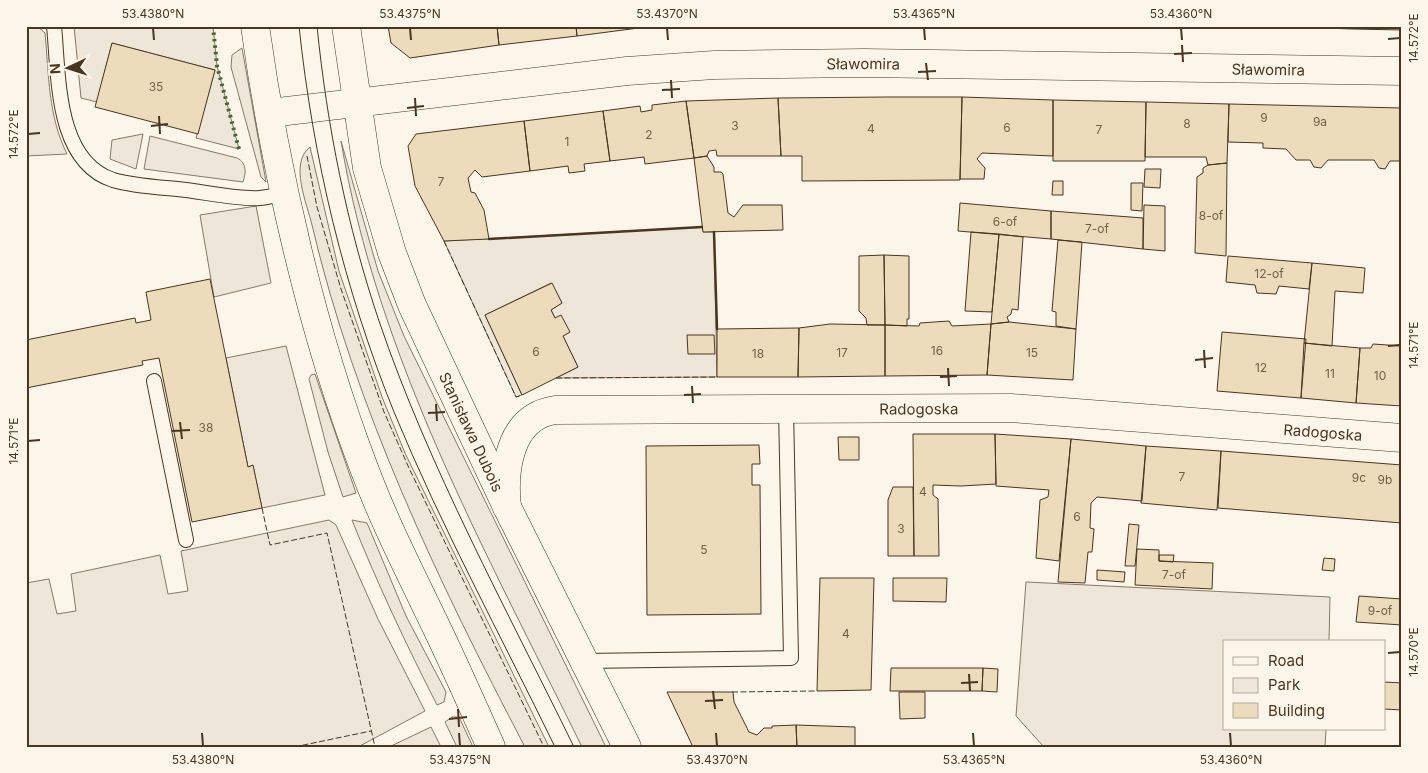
<svg xmlns="http://www.w3.org/2000/svg" width="1428" height="773" viewBox="0 0 1428 773" font-family="Inter,sans-serif">
	<style>
		.green { fill: #ede6d9; stroke: #887966 }
		.building { fill: #ecdcbc; stroke: #4a3520 }
		.lines { fill: none; stroke-linecap: round; stroke-linejoin: round }
		.service-casing { stroke: #4a3520; stroke-width: 16 }
		.minor-casing { stroke: #4a3520; stroke-width: 29 }
		.tertiary-casing { stroke: #4a3520; stroke-width: 29 }
		.service { stroke: #fbf6e9; stroke-width: 14 }
		.minor { stroke: #fbf6e9; stroke-width: 28 }
		.tertiary { stroke: #fbf6e9; stroke-width: 28 }
		.tram { stroke: #4a3520; stroke-width: 1 }
		.hedge { stroke: #436837; stroke-width: 4; stroke-dasharray: 2.5 4; stroke-linecap: butt }
		.fence { stroke: #4a3520; stroke-width: 1; stroke-dasharray: 6 2.5; stroke-linecap: butt }
		.wall { stroke: #4a3520; stroke-width: 2.5 }
		.ticks { fill: none; stroke: #4a3520; stroke-width: 2 }
		.labels { text-anchor: middle; dominant-baseline: central; stroke-width: 4; stroke-linejoin: round; paint-order: stroke }
		.number-label { font-size: 12px; fill: #725f47 }
		.street-label { font-size: 15px; fill: #4a3520; stroke: #fbf6e9 }
		.neatline { fill: none; stroke: #4a3520; stroke-width: 2 }
		.ticks-label { font-size: 12px; text-anchor: middle; fill: #4a3520 }
	</style>
	<rect width="100%" height="100%" fill="#fbf6e9"/>
	<path class="green" d="M26 26H37L45 33C49 75 48 116 67 154L26 156Z
		M74 26H213L217 66 239 149 196 138 215 70 112 43 97 102 81 98Z
		M242 48 266 182 261 177 231 67 232 55Z
		M143 134 136 169 110 159 112 140Z
		M150 136 237 158C247 163 246 173 243 182L144 169Z
		M341 141 378 271 404 336 606 747H582C486 552 377 357 341 141Z
		M310 147 339 271 382 397 405 453 549 747H525C438 581 355 408 312 225 307 204 289 163 310 147Z
		M256 206 271 283 214 297 200 215Z
		M702 227 703 232H714L717 377 556 378 578 367 563 336 570 332 555 318 551 310 562 303 551 283 485 315 522 395 516 397 444 241Z
		M286 346 325 495 262 508 253 466 248 467 226 358Z
		M315 374 356 493 343 497 328 452 309 379 311 375Z
		M329 520 336 525 378 619 425 711 358 747H26V583L49 579 57 614 76 611 71 574 160 555 168 594 188 591 181 551Z
		M352 520 367 523 406 616 446 692 444 702 437 705C406 644 377 583 352 520Z
		M1026 582 1330 597 1329 642H1224V729H1326L1325 747H1044L1016 716Z
		M452 717H459L473 747H457L445 722Z
		M431 727 441 747H389Z"/>
	<path class="building" d="M388 26H497L499 45 410 58 391 43Z
		M497 26H576L577 36 499 45Z
		M576 26H654L577 36Z
		M1262 26H1353V29Z
		M1353 26H1402V30L1353 29Z
		M112 43 215 70 198 134 95 107Z
		M887 97H962L960 180 802 181V156H781L778 98Z
		M962 97 1053 100V156L982 153 977 159 985 168 984 179H960Z
		M778 98 781 156H717L716 150 709 151 707 156 694 158 686 101Z
		M1053 100 1146 102 1145 161H1053Z
		M686 101 694 158 645 164 644 157 610 161 603 111 640 106 641 112 652 110V105Z
		M1146 102 1229 104 1227 163 1208 165 1206 157H1145Z
		M1229 104 1402 108V161H1390L1385 169 1379 168 1374 160H1328L1321 168 1314 167 1310 160H1296L1286 149 1263 148V143L1228 142Z
		M603 111 610 161 584 164 585 171 569 173 568 166 530 171 524 121Z
		M524 121 530 171 482 177 475 170 468 178 471 192 475 193 484 210 489 239 444 241 415 186 408 146 416 134Z
		M707 156 714 167V172H721L723 174 728 213 734 217 743 205H782L783 230 703 232 694 158Z
		M1227 163 1226 256 1195 253 1197 177 1203 173V168L1208 165Z
		M1145 169H1161L1160 188 1144 187Z
		M1053 181H1063V195H1052Z
		M1131 183H1143L1142 211 1131 210Z
		M960 203 1051 211V239L958 231Z
		M1144 205 1165 206V251L1143 249Z
		M1051 211 1143 218V249L1051 239Z
		M971 232 999 234 992 312 965 311Z
		M999 234 1023 237 1018 310 1012 309 1011 314 1007 317 1009 322 991 324Z
		M1058 240 1082 242 1076 329 1056 326V312L1052 311Z
		M884 255 885 325H867L866 318 859 311V256Z
		M884 255 909 256V319H907V326L885 325Z
		M1228 256 1312 263 1309 289 1279 286 1276 294 1257 293 1255 285 1226 282Z
		M1312 263 1365 268 1363 293 1335 291 1332 346 1304 343Z
		M210 279 248 467 253 465 262 508 192 522 159 358 142 361 143 365 26 388V340L135 318 136 323 151 320 146 292Z
		M552 283 562 303 551 310 555 318 561 315 570 332 563 336 578 367 522 395 485 315Z
		M949 321 952 326 991 324 987 375 885 376V325L919 326 920 323Z
		M1009 322 1076 329 1073 380 987 375 991 324Z
		M830 324 885 325V376L798 377 799 328Z
		M799 328 798 377H717V329Z
		M1222 332 1306 339 1301 398 1217 391Z
		M687 335H714L715 354H688Z
		M1304 343 1360 348 1356 403 1301 398Z
		M1373 344 1402 346V406L1356 403 1360 348H1371Z
		M913 434H995L996 484 961 486 933 485V495L938 499 939 556H914Z
		M995 434 1071 439 1059 561 1036 558 1040 500 1048 497 1049 490 996 486Z
		M838 437H859V460H839Z
		M1071 439 1146 446 1142 501 1097 497 1091 503 1090 528 1094 529 1092 552H1088L1085 583 1058 582Z
		M759 445 760 464H752V485H760L761 614 647 615 646 446Z
		M1146 446 1221 451 1217 510 1141 503Z
		M1221 451 1402 465V523L1218 508Z
		M893 487H913L914 556H888V500Z
		M1129 524 1139 525 1135 566H1125Z
		M1137 549 1159 550V561L1213 563 1212 589 1135 585Z
		M1159 555H1174L1173 562 1159 561Z
		M1324 558 1335 559 1334 571 1322 570Z
		M1097 570 1125 572 1124 582 1097 580Z
		M820 578H874L871 690 817 691Z
		M893 578H947L946 602 893 601Z
		M1359 596 1402 599V625L1356 622Z
		M891 668H983L982 691H890Z
		M983 668 998 669 997 692 982 691Z
		M1384 682 1402 683V710L1384 709Z
		M667 692H733L734 702 749 732 757 735 764 728H772V726L796 725 797 747H693Z
		M899 692H925V718L900 719Z
		M796 725 855 727V747H797Z"/>
	<g class="lines">
		<g class="service-casing">
			<path id="service" d="M54 26C59 75 55 161 113 180 134 186 156 187 177 189 200 191 239 200 260 198 269 197 278 195 286 193
				M154 381 186 540
				M584 661 791 658 786 408"/>
		</g>
		<g class="minor-casing">
			<g id="minor">
				<path id="s1" d="M270 113 627 71 714 65 864 63 1402 71"/>
				<path id="s2" d="M507 507C503 470 509 417 555 410L1011 408 1402 438"/>
			</g>
		</g>
		<g class="tertiary-casing">
			<g id="tertiary">
				<path d="M255 26C275 170 312 332 364 468 386 527 415 582 442 639 459 675 475 711 491 747"/>
				<path id="s3" d="M346 26 367 168 392 253 412 305 507 507 627 747"/>
			</g>
		</g>
		<use href="#service" class="service"/>
		<use href="#minor" class="minor"/>
		<use href="#tertiary" class="tertiary"/>
		<path class="tram" d="M299 26C313 159 344 288 394 412 441 526 501 636 555 747
			M317 26C327 126 347 226 379 321 429 468 506 608 574 747"/>
		<path class="hedge" d="M213 26 217 66 239 149"/>
		<path class="fence" d="M307 156 317 207 341 289 384 412 409 468 544 747
			M444 241 516 397 522 395
			M556 378 717 377
			M262 508 270 545 327 533 375 747
			M732 692 817 691
			M294 747 371 731"/>
		<path class="wall" d="M714 232 717 329
			M489 239 702 227"/>
	</g>
	<path class="ticks" d="M153 28 154 40M410 28 411 40M667 28 668 40M924 28 925 40M1181 28 1182 40M1388 39 1400 38M1182 45 1183 62M1174 54 1192 53M926 63 928 80M918 72 936 71M671 80 672 98M662 90 680 89M415 98 416 116M407 108 424 106M159 116 160 134M151 126 168 124M28 134 40 133M1388 346 1400 345M1204 350 1205 368M1195 360 1213 358M948 368 949 386M940 377 957 376M692 386 693 403M684 395 701 394M436 404 437 421M428 413 445 412M180 422 182 439M172 431 190 430M28 441 40 440M1388 653 1400 652M969 674 970 691M961 683 978 682M713 691 715 709M705 701 723 700M458 709 459 727M449 719 467 717M202 733 203 746M459 733 460 746M716 733 717 746M973 733 974 746M1230 733 1231 746"/>
	<g class="labels">
		<g class="number-label">
			<text x="156" y="86">35</text>
			<text x="1264" y="117">9</text>
			<text x="1320" y="121">9a</text>
			<text x="1187" y="123">8</text>
			<text x="735" y="125">3</text>
			<text x="1007" y="127">6</text>
			<text x="871" y="128">4</text>
			<text x="1099" y="129">7</text>
			<text x="649" y="134">2</text>
			<text x="567" y="141">1</text>
			<text x="441" y="181">7</text>
			<text x="1211" y="215">8-of</text>
			<text x="1005" y="221">6-of</text>
			<text x="1097" y="228">7-of</text>
			<text x="1269" y="273">12-of</text>
			<text x="937" y="350">16</text>
			<text x="536" y="351">6</text>
			<text x="842" y="352">17</text>
			<text x="1032" y="352">15</text>
			<text x="758" y="353">18</text>
			<text x="1261" y="367">12</text>
			<text x="1330" y="373">11</text>
			<text x="1380" y="375">10</text>
			<text x="206" y="427">38</text>
			<text x="1182" y="476">7</text>
			<text x="1359" y="477">9c</text>
			<text x="1385" y="479">9b</text>
			<text x="923" y="491">4</text>
			<text x="1077" y="516">6</text>
			<text x="901" y="528">3</text>
			<text x="704" y="549">5</text>
			<text x="1174" y="574">7-of</text>
			<text x="1380" y="610">9-of</text>
			<text x="846" y="633">4</text>
		</g>
		<g class="street-label">
			<text stroke="none"><textPath href="#s1" startOffset="596">Sławomira</textPath></text>
			<text stroke="none"><textPath href="#s1" startOffset="1001">Sławomira</textPath></text>
			<text stroke="none"><textPath href="#s2" startOffset="484">Radogoska</textPath></text>
			<text stroke="none"><textPath href="#s3" startOffset="428">Stanisława Dubois</textPath></text>
			<text stroke="none"><textPath href="#s2" startOffset="889">Radogoska</textPath></text>
		</g>
	</g>
	<rect width="1428" height="773" fill="none" stroke="#fbf6e9" stroke-width="55"/>
	<rect x="1223" y="640" width="162" height="90" fill="#fbf6e9" stroke="#b4a999"/>
	<rect x="1233" y="657" width="25" height="8" fill="#fbf6e9" stroke="#b4a999"/>
	<text x="1268" y="666" font-size="15" fill="#4a3520">Road</text>
	<rect x="1233" y="678" width="25" height="15" fill="#ede6d9" stroke="#b4a999"/>
	<text x="1268" y="690" font-size="15" fill="#4a3520">Park</text>
	<rect x="1233" y="703" width="25" height="15" fill="#ecdcbc" stroke="#b4a999"/>
	<text x="1268" y="716" font-size="15" fill="#4a3520">Building</text>
	<g transform="translate(68 68) rotate(266)" stroke="#fbf6e9" stroke-width="4" paint-order="stroke">
	<path d="M0-4L9 19L0 12L-9 19Z" fill="#4a3520"/>
	<text y="-8" font-size="14" font-weight="bold" text-anchor="middle" fill="#4a3520">N</text>
	</g>
	<rect x="28" y="28" width="1372" height="718" class="neatline"/>
	<g class="ticks-label">
		<text x="153" y="18">53.4380°N</text>
		<text x="410" y="18">53.4375°N</text>
		<text x="667" y="18">53.4370°N</text>
		<text x="924" y="18">53.4365°N</text>
		<text x="1181" y="18">53.4360°N</text>
		<text transform="translate(1414 38) rotate(-90)" y="4">14.572°E</text>
		<text transform="translate(14 134) rotate(-90)" y="4">14.572°E</text>
		<text transform="translate(1414 345) rotate(-90)" y="4">14.571°E</text>
		<text transform="translate(14 441) rotate(-90)" y="4">14.571°E</text>
		<text transform="translate(1414 652) rotate(-90)" y="4">14.570°E</text>
		<text x="203" y="764">53.4380°N</text>
		<text x="460" y="764">53.4375°N</text>
		<text x="717" y="764">53.4370°N</text>
		<text x="974" y="764">53.4365°N</text>
		<text x="1231" y="764">53.4360°N</text>
	</g>
</svg>
